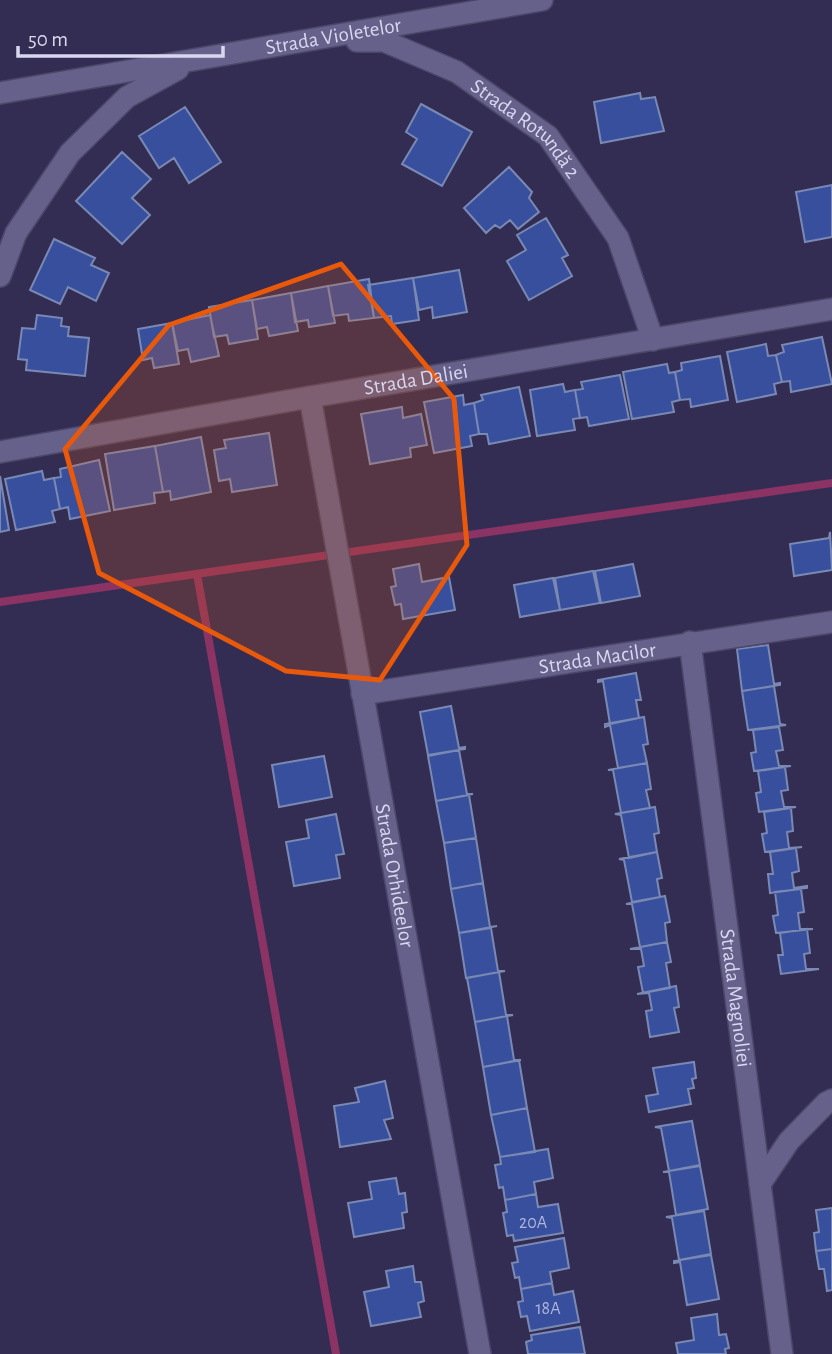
<svg xmlns="http://www.w3.org/2000/svg" width="832" height="1354" viewBox="0 0 832 1354" font-family="'Alegreya Sans',sans-serif">
	<style>
		.lines { fill: none; stroke-linecap: round; stroke-linejoin: round }
		.stream { stroke: #8a3364; stroke-width: 8 }
		.building { fill: #384f9e; stroke: #7a89b3; stroke-width: 2 }
		.minor-casing { stroke: #4c4768; stroke-width: 24 }
		.minor { stroke: #65618b; stroke-width: 21 }
		.marked { fill: #e8590c; fill-opacity: 0.2; stroke: #e8590c; stroke-width: 5; stroke-linejoin: round }
		.labels { text-anchor: middle; dominant-baseline: central; stroke-width: 7; stroke-linejoin: round; paint-order: stroke }
		.number-label { font-size: 18px; fill: #b1b5db }
		.street-label { font-size: 21px; fill: #d9d7ef; stroke: #332d53 }
	</style>
	<rect width="100%" height="100%" fill="#332d53"/>
	<g class="lines">
		<path class="stream" d="M197 574 336 1354
			M0 602 832 483"/>
	</g>
	<path class="building" d="M640 93 641 99 655 97 664 131 601 143 594 102Z
		M421 104 472 132 442 186 402 164 417 139 406 132Z
		M185 107 221 162 189 183 174 158 159 168 139 136Z
		M122 152 151 179 132 198 150 215 122 244 76 201Z
		M509 167 532 192 529 198 539 212 518 229 510 220 500 228 495 225 486 233 464 208Z
		M832 185V237L805 242 796 192Z
		M546 218 568 255 562 258 572 276 529 300 507 261 526 250 517 235Z
		M54 239 95 258 91 265 109 273 96 301 68 287 60 304 30 290Z
		M459 270 467 312 433 318 432 307 419 310 413 278Z
		M413 278 419 320 392 324 391 316 374 318 368 285Z
		M369 279 374 318 349 321 348 314 333 316 328 286Z
		M328 286 335 323 309 327 308 320 295 322 291 293Z
		M291 293 298 331 269 336 267 327 257 329 252 300Z
		M252 300 258 339 229 344 227 335 214 337 209 307Z
		M37 315 62 318 61 326 69 327 68 336 89 338 85 376 26 370 27 360 18 359 22 328 35 329Z
		M210 315 219 356 191 362 188 349 178 351 172 323Z
		M172 323 179 364 154 368 152 358 143 360 138 329Z
		M822 337 832 384 791 392 790 381 782 382 776 355 784 352 782 345Z
		M766 344 768 356 776 355 782 382 774 384 776 394 737 402 727 352Z
		M720 356 728 400 691 407 690 399 680 400 675 372 682 370 681 363Z
		M667 364 669 373 675 372 680 400 672 402 674 412 632 419 623 372Z
		M620 375 629 419 589 426 587 417 580 418 575 390 583 389 581 382Z
		M563 384 565 392 575 390 580 418 573 419 575 430 537 436 530 390Z
		M519 387 530 436 489 444 487 434H479L474 403 483 400 481 395Z
		M463 395 464 405 474 403 479 434 470 436 472 446 434 453 424 402Z
		M402 407 403 418 421 414 427 445 410 448 411 457 370 464 361 414Z
		M269 433 277 485 232 492 230 479 219 481 214 450 226 448 224 440Z
		M201 437 211 492 171 500 170 491 163 492 155 446Z
		M155 446 163 492 154 493 155 503 114 510 105 454Z
		M99 460 110 511 70 519 68 507 60 509 54 478 61 477 60 469Z
		M42 471 44 480 54 478 60 509 52 511 55 522 16 530 5 479Z
		M0 476 9 530 0 532Z
		M830 532 832 570 794 576 790 544 829 538Z
		M419 564 422 582 449 577 455 610 403 619 401 604 395 605 391 587 396 586 393 569Z
		M633 564 640 596 601 603 595 571Z
		M593 571 600 603 560 610 555 578Z
		M553 578 560 610 520 617 514 585Z
		M768 645 774 684 780 683V685L742 691 737 649Z
		M636 673 641 700H636L639 718 610 724 603 681 598 682V680Z
		M774 686 780 724 786 725 748 730 742 691Z
		M451 706 459 748 465 747V749L428 755 420 712Z
		M644 717 648 744 643 745 647 763 618 768 610 725 605 727V724Z
		M779 727 783 750 776 751 779 766H791L754 771 751 753 756 752 753 730Z
		M459 750 467 794H473L436 801 428 756Z
		M324 756 332 797 279 807 272 765Z
		M647 763 651 789 646 790 650 808 621 813 613 770H608Z
		M785 767 788 790 781 791 784 807H796L759 812 756 793 761 792 758 771Z
		M469 795 476 838 444 843 436 801Z
		M655 807 659 833 654 834 657 852 629 858 621 815 615 814Z
		M791 808 793 831 787 832 789 848 802 847 765 852 762 834 767 833 764 812Z
		M336 814 344 854 336 855 340 878 294 886 286 842 309 838 306 820Z
		M476 838 483 883 451 889 444 843Z
		M796 848 799 871 792 873 794 888 807 886V888L770 893 768 874H773L770 852Z
		M657 852 662 878 657 879 660 897 632 902 624 860 619 859Z
		M483 883 490 927 497 926 459 933 451 889Z
		M801 889 804 912 798 913 800 929H813L776 933 773 916 778 915 775 892Z
		M665 896 670 922 665 923 667 942 640 947 632 904H626Z
		M491 928 498 971H505L466 978 459 933Z
		M807 929 810 953 804 954 806 969H819L781 974 778 955H783L780 933Z
		M667 942 671 962 666 963 670 988 643 993 638 967 644 966 641 949H630Z
		M499 972 506 1015H513L475 1022 467 978Z
		M676 986 679 1007 674 1008 679 1032 650 1037 646 1011 652 1010 649 993 637 994Z
		M507 1016 514 1060H521L483 1067 475 1022Z
		M519 1060 527 1108 491 1115 483 1067Z
		M694 1062 696 1078 692 1079 694 1088 688 1089 691 1104 649 1112 646 1096 658 1094 653 1068Z
		M385 1081 393 1118 384 1120 391 1139 340 1147 334 1106 359 1102 355 1088Z
		M527 1108 535 1152 500 1157 491 1115Z
		M692 1121 700 1165 669 1171 661 1128 655 1127Z
		M548 1149 553 1178 534 1182 536 1194 505 1200 503 1187 499 1188 495 1165 501 1164 500 1157Z
		M700 1166 708 1209 676 1215 669 1172H663Z
		M396 1178 399 1194 405 1193 407 1212 402 1213 404 1228 354 1237 348 1203 372 1199 369 1182Z
		M536 1194 538 1207 558 1204 563 1233 514 1241 513 1235 507 1236 503 1213 507 1212 505 1200Z
		M832 1208V1249L816 1251 814 1233 819 1232 816 1210Z
		M704 1211 711 1254 679 1260 672 1218 666 1217Z
		M564 1238 569 1268 550 1272 552 1283 521 1289 519 1277 515 1278 512 1263 518 1262 515 1247Z
		M832 1249V1290L827 1291 824 1269H819L816 1251Z
		M711 1255 719 1299 687 1305 680 1262 674 1263V1261Z
		M413 1266 415 1282H421L424 1301 418 1303 421 1317 371 1326 364 1292 389 1287 386 1271Z
		M552 1283 554 1295 573 1291 579 1322 530 1331 527 1316 521 1317 518 1302 523 1301 521 1289Z
		M717 1314 719 1335 726 1334 729 1348 725 1349 726 1354H678L676 1343 694 1340 691 1318Z
		M580 1327 585 1354H528L526 1342 532 1340 531 1335Z"/>
	<g class="lines">
		<g class="minor-casing">
			<g id="minor">
				<path id="s1" d="M357 41H384L457 72 548 136 618 238 653 340"/>
				<path id="s2" d="M0 93 542 0"/>
				<path d="M0 276 16 233 70 153 127 97 178 69"/>
				<path id="s3" d="M310 397 480 1354"/>
				<path id="s4" d="M0 452 310 397 832 309"/>
				<path id="s5" d="M690 642 782 1354"/>
				<path id="s6" d="M362 694 832 622"/>
				<path d="M760 1184 789 1141 826 1103 832 1100"/>
			</g>
		</g>
		<use href="#minor" class="minor"/>
	</g>
	<path class="marked" d="M341 264 454 399 467 545 380 680 286 671 99 573 65 449 169 325Z"/>
	<g class="labels">
		<g class="number-label">
			<text x="533" y="1223">20A</text>
			<text x="548" y="1309">18A</text>
		</g>
		<g class="street-label">
			<text stroke="none"><textPath href="#s2" startOffset="338">Strada Violetelor</textPath></text>
			<text stroke="none"><textPath href="#s1" startOffset="196">Strada Rotundă 2</textPath></text>
			<text stroke="none"><textPath href="#s4" startOffset="422">Strada Daliei</textPath></text>
			<text stroke="none"><textPath href="#s6" startOffset="238">Strada Macilor</textPath></text>
			<text stroke="none"><textPath href="#s3" startOffset="486">Strada Orhideelor</textPath></text>
			<text stroke="none"><textPath href="#s5" startOffset="359">Strada Magnoliei</textPath></text>
		</g>
	</g>
	<path d="M18 46v10h205v-10" fill="none" stroke="#d9d7ef" stroke-width="3.5"/>
	<text x="28" y="46" font-size="21" fill="#d9d7ef" stroke="#332d53" stroke-width="5" paint-order="stroke">50 m</text>
</svg>
